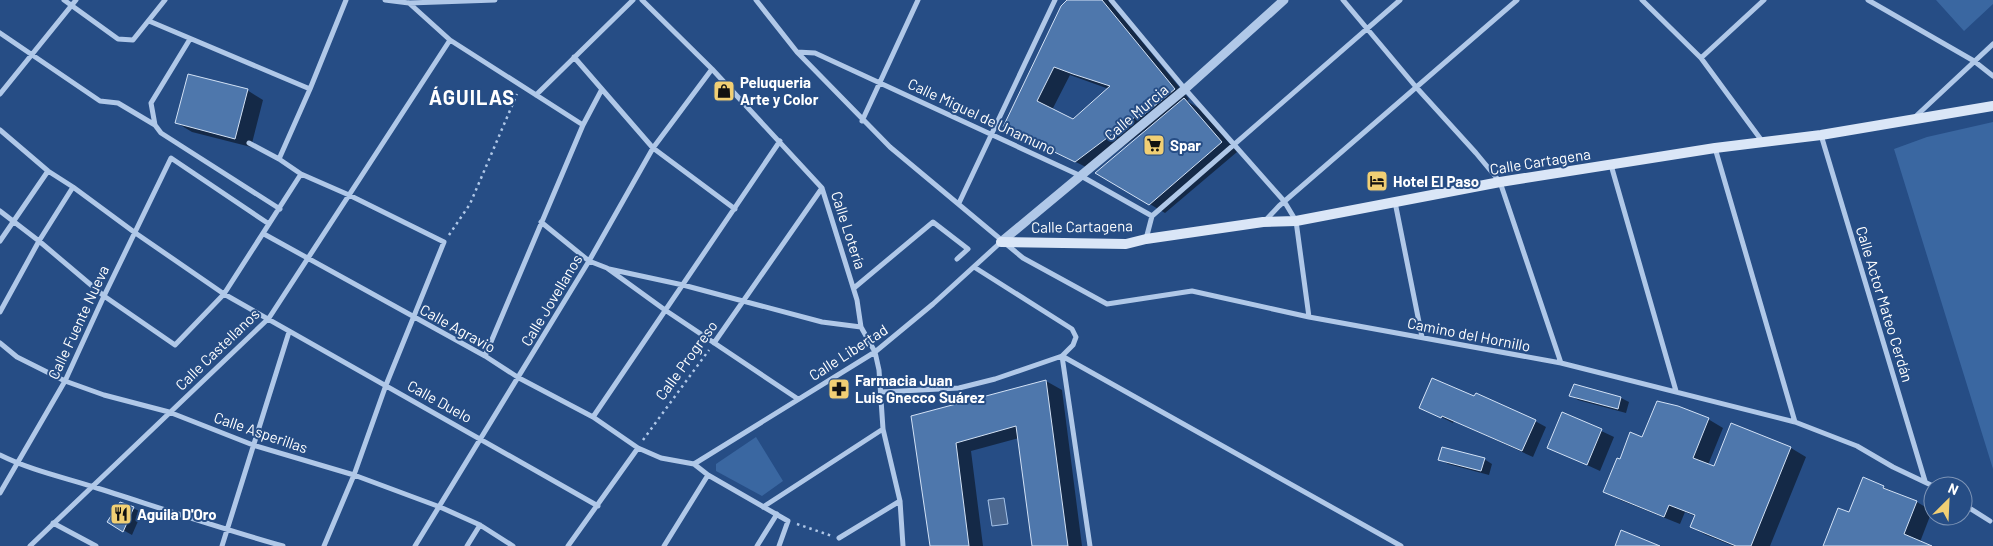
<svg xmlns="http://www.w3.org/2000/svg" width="1993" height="546" viewBox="0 0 1993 546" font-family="Barlow,sans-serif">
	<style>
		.green { fill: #3a67a1 }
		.water { fill: #4c6890; stroke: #a4c2e8 }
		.shadow { fill: #0007; fill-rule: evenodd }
		.building { fill: #4e77ac; stroke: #d3e2f6; fill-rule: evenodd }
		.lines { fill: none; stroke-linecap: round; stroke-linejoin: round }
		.path { stroke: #b0c8e8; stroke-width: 2.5; stroke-dasharray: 2.5 4; stroke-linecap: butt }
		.minor { stroke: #b0c8e8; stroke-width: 5 }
		.tertiary { stroke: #b0c8e8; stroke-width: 9 }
		.secondary { stroke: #dae6f7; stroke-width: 10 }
		.labels { text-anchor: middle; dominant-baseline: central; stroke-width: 4; stroke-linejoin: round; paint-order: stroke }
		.poi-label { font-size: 15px; font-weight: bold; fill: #fff; stroke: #264d85; text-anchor: start }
		.street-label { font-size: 15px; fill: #fff; stroke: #264d85 }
		.district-label { font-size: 20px; font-weight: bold; letter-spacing: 1px; fill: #fff; stroke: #264d85 }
	</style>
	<rect width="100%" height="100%" fill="#264d85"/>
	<path class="green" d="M1936 0H1993V4L1964 31Z
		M1993 122V469L1894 149 1927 137Z
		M756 437 783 481 762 496 716 471V464Z"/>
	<path class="water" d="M1004 498 1008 524 992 526 988 500Z"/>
	<path class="shadow" d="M1069 0H1108L1189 99 1187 101 1200 109 1237 152 1165 213 1097 173 1145 132 1144 131 1092 170 1005 127ZM1070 75 1109 89 1073 120 1052 110Z
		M247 90 263 100 251 147 192 132 177 123Z
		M1046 381 1062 390 1082 546H1033L1019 438 971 451 983 546H931L912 416Z
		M1570 395 1621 398 1629 402 1626 413 1578 400Z
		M1421 407 1535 421 1546 427 1533 457 1454 421 1453 423Z
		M1563 413 1614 437 1600 471 1548 447Z
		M1708 419 1723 428 1708 465 1715 468 1732 425 1791 448 1806 457 1770 546H1733L1706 535 1691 527 1695 516 1685 512 1680 524 1620 500 1605 492 1620 460 1642 438Z
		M1440 459H1484L1492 464 1489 475 1448 464Z
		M1864 479 1917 502 1932 511 1920 542 1930 546H1824L1850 514Z
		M120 503 142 512 132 535 109 522Z"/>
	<path class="building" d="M1067 0H1102L1175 89 1141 117 1139 114 1075 162 1003 127 1061 6ZM1054 67 1073 74 1110 86 1073 119 1037 101Z
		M188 74 248 89 235 139 175 123Z
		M1184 98 1222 142 1149 205 1095 173Z
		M1432 378 1474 396 1476 393 1536 420 1522 451 1442 416 1441 418 1419 408Z
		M1046 380 1068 546H1032L1016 426 956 443 969 546H930L911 416Z
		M1574 384 1621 397 1618 409 1569 396Z
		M1657 401 1678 406 1709 418 1693 458 1714 466 1731 423 1791 447 1751 546H1736L1690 527 1695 515 1669 505 1664 517 1603 492 1617 458 1620 459 1630 432 1642 437Z
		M1562 412 1602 429 1587 465 1547 448Z
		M1442 447 1485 458 1481 471 1438 460Z
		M1863 477 1884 486 1883 488 1917 501 1904 534 1932 546H1823L1838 508 1849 512Z
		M120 502 134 507 123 532 107 522Z
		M1621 530 1660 546H1615Z"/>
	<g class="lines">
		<path class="path" d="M449 235 470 204 517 94
			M643 440 709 350
			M797 524 832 536"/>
		<path class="minor" d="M64 0 118 39 133 40 165 0
			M385 0 409 3 495 0
			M642 0 712 69 822 188 857 300 861 327 875 352 879 370 883 429 900 501 903 546
			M756 0 797 52 890 147 1023 258 1107 304 1192 291 1309 317 1561 363 1795 422 1857 446 1893 467 1933 486
			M1111 0 1185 89 1284 201 1296 221 1309 317
			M1343 0 1416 87 1476 153 1500 182 1561 363
			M1642 0 1701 58 1762 141
			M1868 0 1974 61 1993 76
			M409 3 450 40 583 125
			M149 21 310 89
			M0 33 100 101 118 103 155 125
			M190 39 151 103 155 125 161 133 280 209
			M797 52 815 53 1081 176 1152 216
			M574 57 653 148 735 209
			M1701 58 1764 0
			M0 94 76 0
			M536 95 633 0
			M1915 117 1993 44
			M862 121 918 0
			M0 130 48 171 73 187 134 232 224 294 598 506
			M1821 135 1925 481
			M249 143 279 159 301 174 349 195 444 242 386 385 354 475 324 546
			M1715 148 1795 422
			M279 159 310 89 346 0
			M1611 165 1676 391
			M1395 202 1422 337
			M959 203 1055 0
			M0 211 39 241 104 296 175 345 224 294 301 174
			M1152 216 1400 0
			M541 222 589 261 607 268 665 310 798 399
			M1264 222 1279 206 1517 0
			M264 234 485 356 519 378 593 417 638 448 661 458 694 464 708 475 788 521 779 546
			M1146 239 1152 216
			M0 241 48 171
			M609 269 683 285 822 322 861 327
			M854 288 933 222 968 249 957 259
			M0 312 39 241 73 187
			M0 343 17 357 65 381 104 395 169 412 253 445 354 475 440 507 480 525 513 546
			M714 343 822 188
			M485 356 583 125 601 91
			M1062 356 1401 546
			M1062 356 1090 546
			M881 392 959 388 995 379 1062 356 1073 345 1076 337 1072 329 974 267
			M593 417 780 141
			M0 455C30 470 62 477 94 487 157 507 219 528 283 546
			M694 464 875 352 933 304 1001 242
			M0 493 65 381 104 296 171 158 269 224
			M1963 504 1990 521
			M763 507 883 429
			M53 523 96 546
			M839 538 900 501
			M30 546 269 318 450 40
			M222 546 289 332
			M415 546 589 261 653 148 712 69
			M467 546 480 525
			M568 546 638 448
			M664 546 708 475
			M757 546 777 514"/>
		<path class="tertiary" d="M1001 242 1185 89 1284 0"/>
		<path class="secondary" d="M1001 242 1126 244 1146 239 1263 222 1296 221 1500 182 1715 148 1821 135 1993 106"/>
	</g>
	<defs>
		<g id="shop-square" transform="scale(1.125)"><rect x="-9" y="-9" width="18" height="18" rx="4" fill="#f1cf74" stroke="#264d85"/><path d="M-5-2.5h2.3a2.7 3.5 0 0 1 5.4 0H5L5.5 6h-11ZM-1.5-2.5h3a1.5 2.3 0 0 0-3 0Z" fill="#111"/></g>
		<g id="supermarket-square" transform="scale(1.125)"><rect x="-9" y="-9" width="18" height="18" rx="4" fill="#f1cf74" stroke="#264d85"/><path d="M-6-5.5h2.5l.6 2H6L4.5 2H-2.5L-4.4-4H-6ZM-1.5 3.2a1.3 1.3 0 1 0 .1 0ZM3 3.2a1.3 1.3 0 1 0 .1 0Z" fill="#111"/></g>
		<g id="hotel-square" transform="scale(1.125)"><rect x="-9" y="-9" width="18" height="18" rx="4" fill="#f1cf74" stroke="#264d85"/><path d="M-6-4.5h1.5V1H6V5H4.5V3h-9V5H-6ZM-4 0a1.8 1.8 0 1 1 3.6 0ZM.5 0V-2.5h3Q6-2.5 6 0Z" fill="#111"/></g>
		<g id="pharmacy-square" transform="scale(1.125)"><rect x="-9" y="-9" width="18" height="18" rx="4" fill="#f1cf74" stroke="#264d85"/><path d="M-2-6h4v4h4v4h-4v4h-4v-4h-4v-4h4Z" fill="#111"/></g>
		<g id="restaurant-square" transform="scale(1.125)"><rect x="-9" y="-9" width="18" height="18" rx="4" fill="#f1cf74" stroke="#264d85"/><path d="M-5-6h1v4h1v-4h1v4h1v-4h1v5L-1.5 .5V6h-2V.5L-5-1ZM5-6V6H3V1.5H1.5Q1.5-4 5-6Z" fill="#111"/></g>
	</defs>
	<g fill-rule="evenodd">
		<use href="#shop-square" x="724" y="91"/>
		<use href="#supermarket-square" x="1154" y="145"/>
		<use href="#hotel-square" x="1377" y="181"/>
		<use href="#pharmacy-square" x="839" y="389"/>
		<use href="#restaurant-square" x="121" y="514"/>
	</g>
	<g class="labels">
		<g class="poi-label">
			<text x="740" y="82">Peluqueria<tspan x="740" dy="17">Arte y Color</tspan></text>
			<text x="1170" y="145">Spar</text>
			<text x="1393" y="181">Hotel El Paso</text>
			<text x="855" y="380">Farmacia Juan<tspan x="855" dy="17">Luis Gnecco Suárez</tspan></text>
			<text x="137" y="514">Aguila D'Oro</text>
		</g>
		<g class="street-label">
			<text transform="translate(1136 112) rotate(-40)">Calle Murcia</text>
			<text transform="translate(982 116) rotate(25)">Calle Miguel de Unamuno</text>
			<text transform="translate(1540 161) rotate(-9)">Calle Cartagena</text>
			<text transform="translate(1082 226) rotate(-1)">Calle Cartagena</text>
			<text transform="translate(849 230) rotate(72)">Calle Lotería</text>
			<text transform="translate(551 300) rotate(-59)">Calle Jovellanos</text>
			<text transform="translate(1885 304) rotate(73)">Calle Actor Mateo Cerdán</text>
			<text transform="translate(78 322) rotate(-65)">Calle Fuente Nueva</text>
			<text transform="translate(458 328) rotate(29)">Calle Agravio</text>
			<text transform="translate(1469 334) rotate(11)">Camino del Hornillo</text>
			<text transform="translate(217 349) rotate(-44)">Calle Castellanos</text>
			<text transform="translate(848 352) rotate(-33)">Calle Libertad</text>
			<text transform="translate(686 360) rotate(-54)">Calle Progreso</text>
			<text transform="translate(440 401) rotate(29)">Calle Duelo</text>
			<text transform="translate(261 432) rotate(19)">Calle Asperillas</text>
		</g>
		<g class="district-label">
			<text x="472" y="97">ÁGUILAS</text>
		</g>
	</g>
	<g transform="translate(1948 501) rotate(24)"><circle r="24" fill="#264d85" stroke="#7d94b6"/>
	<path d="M0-4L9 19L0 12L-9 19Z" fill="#f1cf74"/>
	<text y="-8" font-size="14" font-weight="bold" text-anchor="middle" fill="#ffffff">N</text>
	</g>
</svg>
